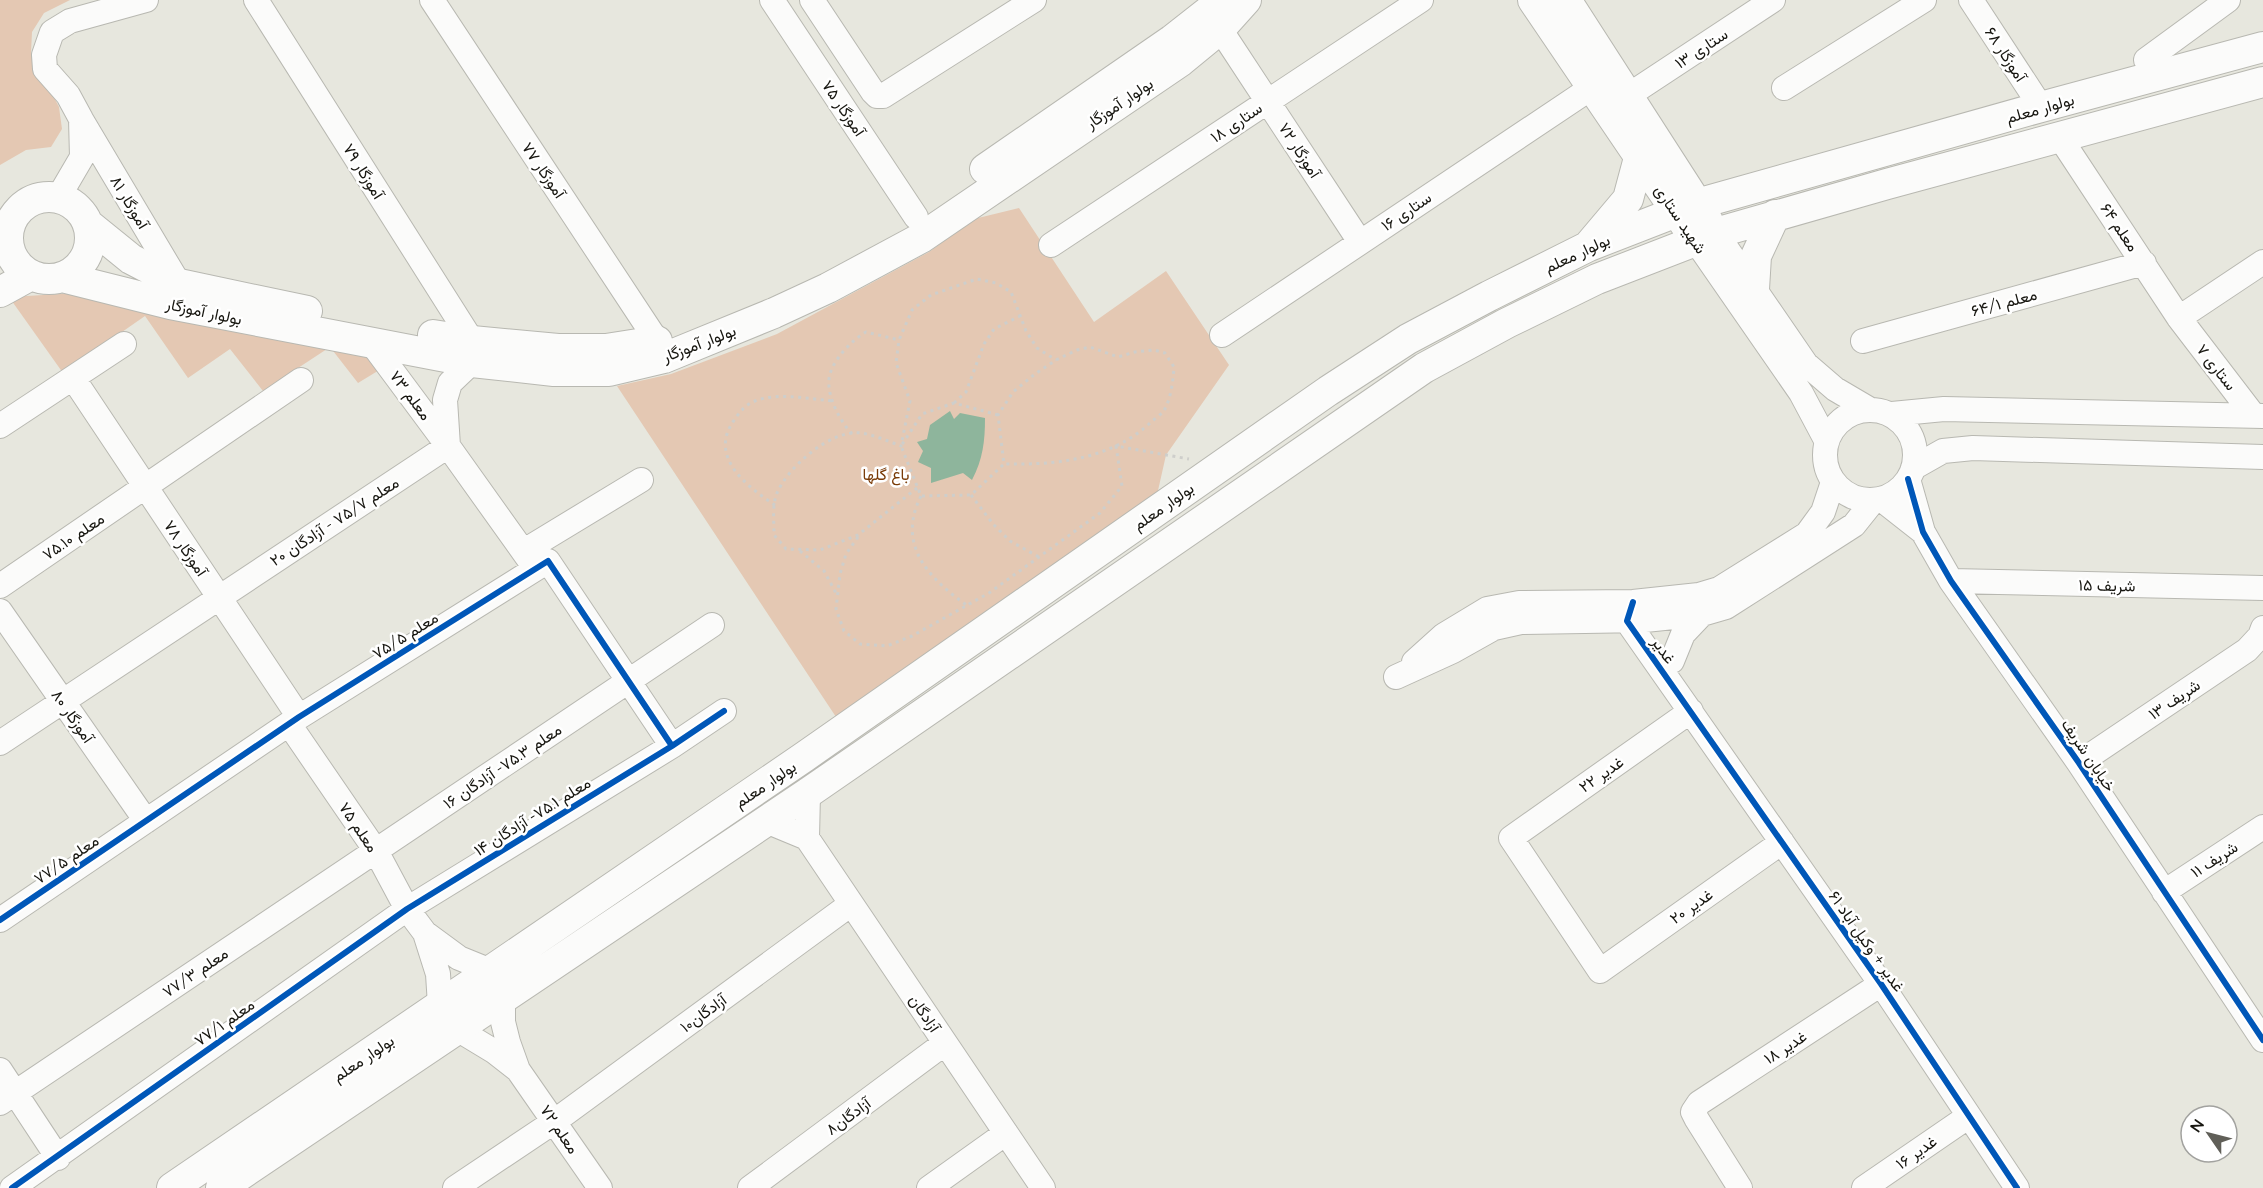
<svg xmlns="http://www.w3.org/2000/svg" width="2263" height="1188" viewBox="0 0 2263 1188" font-family="Quicksand,Vazirmatn,sans-serif">
	<style>
		.green { fill: #e4c8b3 }
		.water { fill: #8eb59c }
		.lines { fill: none; stroke-linecap: round; stroke-linejoin: round }
		.minor-casing { stroke: #b8b8b1; stroke-width: 26 }
		.major-casing { stroke: #b8b8b1; stroke-width: 32 }
		.path { stroke: #cececb; stroke-width: 3; stroke-dasharray: 3 4.5; stroke-linecap: butt }
		.minor { stroke: #fbfbfa; stroke-width: 24 }
		.major { stroke: #fbfbfa; stroke-width: 30 }
		.cycleway-casing { stroke: #fff; stroke-width: 10 }
		.cycleway { stroke: #0057b8; stroke-width: 6 }
		.labels { text-anchor: middle; dominant-baseline: central; stroke-width: 5; stroke-linejoin: round; paint-order: stroke }
		.street-label { font-size: 16px; fill: #171610; stroke: #fff }
		.park-label { font-size: 16px; fill: #7a3b07; stroke: #fff }
	</style>
	<rect width="100%" height="100%" fill="#e7e7de"/>
	<path class="green" d="M0 0H70L44 13 32 32 31 53 59 107 62 129 51 147 26 150 0 165Z
		M1019 208 1094 322 1166 271 1229 365 1166 455 1157 495 840 723 617 386 671 374 777 334 929 252 974 219Z
		M95 292 367 349 381 369 358 383 330 347 263 391 230 349 188 378 145 316 63 373 9 297Z"/>
	<path class="water" d="M950 411 954 419 960 413 985 418C985 441 983 459 972 480L963 473 931 483V468L918 462 923 451 917 442 927 439 930 425Z"/>
	<g class="lines">
		<g class="minor-casing">
			<path id="minor" d="M256 0 472 341
				M432 0 657 341
				M772 0 916 217
				M812 0 873 92 877 96H883L1034 0
				M1971 0 2041 107
				M1220 29 1360 242
				M2146 60 2228 0
				M1784 88 1924 0
				M1629 95 1773 0
				M82 121 179 284
				M2059 136 2179 318 2254 416
				M58 198 82 157 81 119 68 95 45 69 44 55 52 32 70 21 146 0
				M1716 233 1806 364 1835 389 1869 409
				M1695 240 1801 393 1826 440
				M1051 245 1421 0
				M2179 318 2263 262
				M1222 335 1591 88
				M1863 341 2144 263
				M373 345 448 446 535 568
				M73 378 299 717
				M1825 455a45 45 0 1 1 90 0a45 45 0 1 1-90 0Z
				M1892 414 1944 409 2263 416
				M0 426 124 344
				M448 446 445 400 450 383 472 362
				M1913 468 1943 451 1973 448 2263 457
				M1908 479 1923 532 1951 581 2079 763 2263 1040
				M1881 499 1923 532
				M524 551 641 480
				M1951 581 2263 588
				M0 586 301 380
				M1633 602 1627 621 1881 984 2017 1188
				M0 611 146 821
				M1672 661 1683 634 1702 614
				M1414 662 1444 635 1487 609 1519 603 1633 602 1699 595 1719 589 1807 534 1823 512 1833 482
				M1396 677 1453 651 1494 628 1521 622 1645 620 1702 614 1726 607 1854 525 1874 500
				M1691 711 1511 838 1600 971 1782 842
				M289 724 376 851 407 909 425 933 459 958 491 971
				M0 743 448 446
				M2079 763 2247 650 2260 636 2263 628
				M766 821 807 838
				M807 838 1043 1188
				M807 838 808 793
				M2164 892 2263 827
				M0 920 299 717 548 561 672 746
				M425 933 438 974 440 1005
				M503 999V1022L508 1042 518 1070 600 1188
				M457 1029 495 1052 518 1070
				M0 1070 58 1158
				M0 1103 712 625
				M12 1188 407 909 672 746 724 711
				M455 1188 555 1121 851 904
				M750 1188 945 1043
				M929 1188 1006 1133
				M1740 1188 1696 1118 1693 1112 1699 1103 1881 984
				M1864 1188 1969 1116"/>
		</g>
		<g class="major-casing">
			<path id="major" d="M1533 0 1687 227
				M1566 0 1707 219
				M985 169 1172 40 1209 11 1218 0
				M8 238a41 41 0 1 1 82 0a41 41 0 1 1-82 0Z
				M89 225 131 259 179 284 307 311
				M1590 244 1628 199 1639 158
				M62 277 170 304 472 362 554 371H609L664 358 774 313 828 288 921 238 1181 61 1220 29 1246 0
				M1754 289 1756 256 1775 215
				M0 292 31 275
				M433 335 472 341 558 349H606L657 341
				M172 1188 804 757 1328 391 1408 339 1489 296 1589 246 1697 204 2041 107 2263 47
				M221 1188 808 793 1424 368 1507 323 1597 279 1716 233 1887 184 2263 82"/>
		</g>
		<path class="path" d="M954 403 966 392 984 344 994 329 1020 316
			M998 415 954 403 922 414 901 446 921 496 971 495 1004 464 998 415 1013 392 1035 374 1056 360 1077 350 1090 347 1118 357 1135 352 1154 350 1165 353 1174 367C1173 381 1171 400 1163 412 1159 416 1153 420 1149 424 1109 460 1055 465 1004 464
			M852 434C840 421 827 397 829 379 831 361 852 340 866 332L899 340
			M917 488 858 535 820 550 786 549 774 535C774 521 772 505 777 493 788 467 831 429 861 433 874 435 888 441 901 446L910 401 896 363 899 340 912 310 931 295 977 279 996 283 1011 292 1026 331 1037 348 1056 360
			M971 495 993 524 1010 541 1039 557
			M921 496C896 545 929 579 968 606
			M775 505C746 486 707 456 735 419 740 411 747 404 755 401 778 392 809 399 833 401
			M858 537 846 554 840 574 836 609 844 631 860 644 887 646 912 636 989 593 1100 513 1122 486 1116 446 1189 459
			M800 551 824 571 836 593"/>
		<use href="#minor" class="minor"/>
		<use href="#major" class="major"/>
		<g class="cycleway-casing">
			<path id="cycleway" d="M1908 479 1923 532 1951 581 2079 763 2263 1040
				M1633 602 1627 621 1881 984 2017 1188
				M0 920 299 717 548 561 672 746
				M12 1188 407 909 672 746 724 711"/>
		</g>
		<use href="#cycleway" class="cycleway"/>
	</g>
	<g class="labels">
		<g class="street-label">
			<text transform="translate(1701 48) rotate(-33)">ستاری ۱۳</text>
			<text transform="translate(2006 54) rotate(57)">آموزگار ۶۸</text>
			<text transform="translate(1119 103) rotate(-34)">بولوار آموزگار</text>
			<text transform="translate(844 108) rotate(56)">آموزگار ۷۵</text>
			<text transform="translate(2040 108) rotate(-16)">بولوار معلم</text>
			<text transform="translate(1236 122) rotate(-34)">ستاری ۱۸</text>
			<text transform="translate(1300 150) rotate(57)">۷۲ آموزگار</text>
			<text transform="translate(544 170) rotate(56)">۷۷ آموزگار</text>
			<text transform="translate(364 171) rotate(58)">۷۹ آموزگار</text>
			<text transform="translate(130 202) rotate(59)">۸۱ آموزگار</text>
			<text transform="translate(1406 211) rotate(-34)">ستاری ۱۶</text>
			<text transform="translate(1681 219) rotate(56)">شهید ستاری</text>
			<text transform="translate(2120 227) rotate(56)">معلم ۶۴</text>
			<text transform="translate(1577 253) rotate(-25)">بولوار معلم</text>
			<text transform="translate(2004 302) rotate(-15)">معلم ۶۴/۱</text>
			<text transform="translate(204 311) rotate(12)">بولوار آموزگار</text>
			<text transform="translate(699 343) rotate(-21)">بولوار آموزگار</text>
			<text transform="translate(2217 367) rotate(52)">ستاری ۷</text>
			<text transform="translate(411 395) rotate(53)">معلم ۷۳</text>
			<text transform="translate(1163 506) rotate(-35)">بولوار معلم</text>
			<text transform="translate(334 521) rotate(-33)">معلم ۷۵/۷ - آزادگان ۲۰</text>
			<text transform="translate(73 536) rotate(-34)">معلم ۷۵.۱۰</text>
			<text transform="translate(186 548) rotate(56)">آموزگار ۷۸</text>
			<text transform="translate(2107 585) rotate(1)">شریف ۱۵</text>
			<text transform="translate(405 635) rotate(-32)">معلم ۷۵/۵</text>
			<text transform="translate(1664 650) rotate(55)">غدیر</text>
			<text transform="translate(2174 699) rotate(-34)">شریف ۱۳</text>
			<text transform="translate(73 716) rotate(55)">آموزگار ۸۰</text>
			<text transform="translate(2089 755) rotate(56)">خیابان شریف</text>
			<text transform="translate(502 766) rotate(-34)">معلم ۷۵.۳- آزادگان ۱۶</text>
			<text transform="translate(1601 774) rotate(-35)">غدیر ۲۲</text>
			<text transform="translate(765 784) rotate(-34)">بولوار معلم</text>
			<text transform="translate(532 816) rotate(-32)">معلم ۷۵.۱- آزادگان ۱۴</text>
			<text transform="translate(359 827) rotate(56)">معلم ۷۵</text>
			<text transform="translate(66 859) rotate(-34)">معلم ۷۷/۵</text>
			<text transform="translate(2214 859) rotate(-33)">شریف ۱۱</text>
			<text transform="translate(1691 906) rotate(-35)">غدیر ۲۰</text>
			<text transform="translate(1867 941) rotate(55)">غدیر + وکیل آباد ۶۱</text>
			<text transform="translate(195 972) rotate(-34)">معلم ۷۷/۳</text>
			<text transform="translate(703 1013) rotate(-36)">آزادگان۱۰</text>
			<text transform="translate(925 1013) rotate(56)">آزادگان</text>
			<text transform="translate(224 1022) rotate(-35)">معلم ۷۷/۱</text>
			<text transform="translate(1785 1047) rotate(-33)">غدیر ۱۸</text>
			<text transform="translate(363 1058) rotate(-34)">بولوار معلم</text>
			<text transform="translate(848 1116) rotate(-36)">آزادگان۸</text>
			<text transform="translate(560 1129) rotate(56)">معلم ۷۲</text>
			<text transform="translate(1916 1152) rotate(-35)">غدیر ۱۶</text>
		</g>
		<g class="park-label">
			<text x="886" y="474">باغ گلها</text>
		</g>
	</g>
	<g transform="translate(2209 1134) rotate(305)"><circle r="28" fill="#ffffff" stroke="#a2a29f" stroke-width="1.5"/>
	<path d="M0-4.5L10 22L0 15L-10 22Z" fill="#605f58"/>
	<text y="-9" font-size="16" font-weight="bold" text-anchor="middle" fill="#171610">N</text>
	</g>
</svg>
